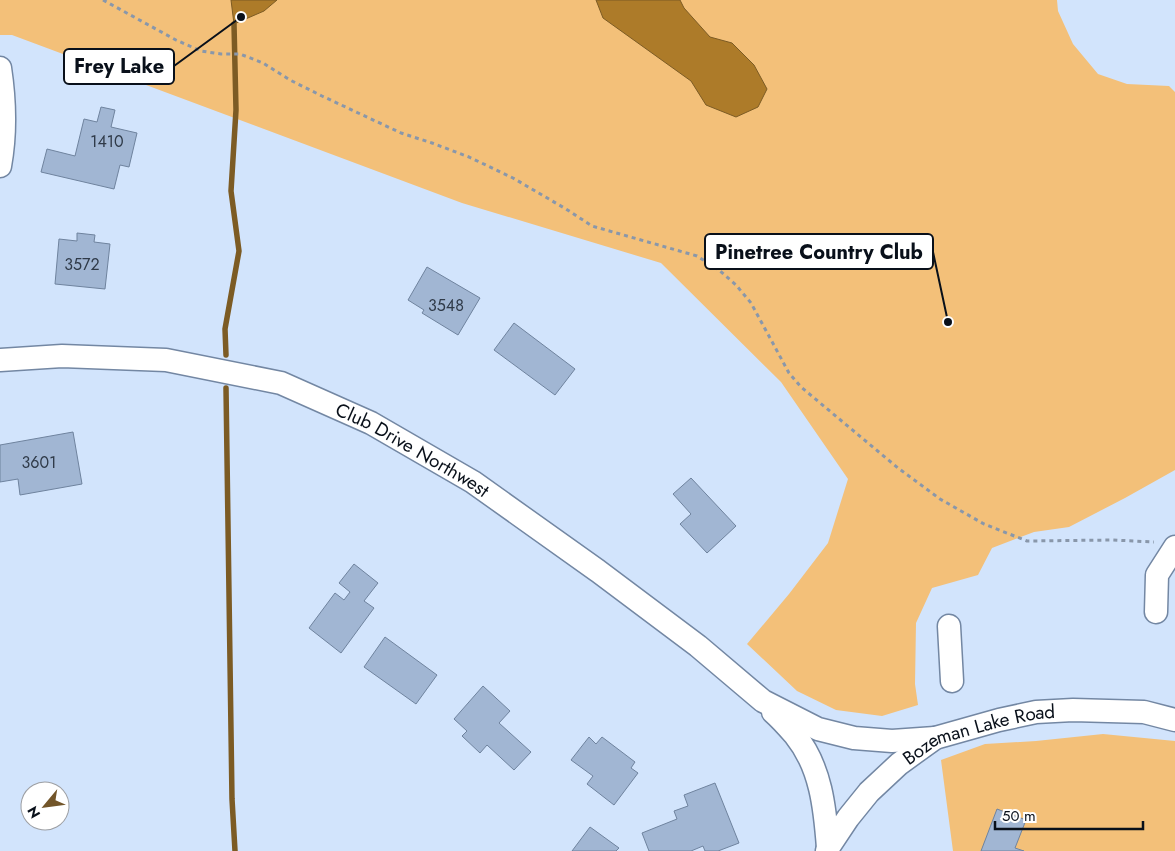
<svg xmlns="http://www.w3.org/2000/svg" width="1175" height="851" viewBox="0 0 1175 851" font-family="Jost,sans-serif">
	<style>
		.green { fill: #f3c079 }
		.water { fill: #ad7b29; stroke: #7c5b24 }
		.lines { fill: none; stroke-linecap: round; stroke-linejoin: round }
		.stream { stroke: #7c5b24; stroke-width: 5.5 }
		.building { fill: #a1b6d3; stroke: #6f839e }
		.minor-casing { stroke: #7387a3; stroke-width: 25 }
		.path { stroke: #8997aa; stroke-width: 3; stroke-dasharray: 4 4; stroke-linecap: butt }
		.minor { stroke: #fff; stroke-width: 22 }
		.labels { text-anchor: middle; dominant-baseline: central; stroke-width: 4; stroke-linejoin: round; paint-order: stroke }
		.number-label { font-size: 16px; fill: #2f3a48 }
		.street-label { font-size: 19px; fill: #09101a; stroke: #fff }
		.leader { fill: none; stroke: #09101a; stroke-width: 2 }
		.callout-dot { fill: #09101a; stroke: #fff; stroke-width: 2 }
		.callout { fill: #fff; stroke: #09101a; stroke-width: 2 }
		.callout-label { font-size: 20px; text-anchor: middle; font-weight: bold; fill: #09101a }
	</style>
	<rect width="100%" height="100%" fill="#d2e4fc"/>
	<path class="green" d="M0 0H1057L1058 11 1073 44 1098 74 1127 84 1169 86 1175 92V470L1125 498 1069 527 1034 532 992 548 978 575 932 588 916 623 915 684 918 705 882 716 836 710 797 691 747 644 789 594 828 543 848 479 781 382 661 263 462 203 12 35H0Z
		M1103 734 1175 741V851H953L941 760 985 744 1036 741Z"/>
	<path class="water" d="M231 0H277L264 11 234 24Z
		M596 0H680L684 8 710 37 732 43 754 65 767 89 758 107 736 117 706 105 691 81 603 18Z"/>
	<g class="lines">
		<path class="stream" d="M226 355 225 329 239 251 231 191 236 110 234 24
			M226 388 232 799 235 851"/>
	</g>
	<path class="building" d="M101 107 115 110 111 127 137 133 129 167 120 165 114 189 41 172 47 149 75 156 84 119 97 122Z
		M77 233 95 235 94 242 110 244 105 289 55 284 59 239 77 241Z
		M427 267 480 298 458 335 422 313 424 310 408 300Z
		M514 323 575 369 555 395 494 350Z
		M73 432 82 484 20 495 18 479 0 482V445Z
		M691 478 736 526 707 553 680 524 691 514 673 494Z
		M354 564 378 583 364 601 374 608 341 653 309 628 335 593 344 600 350 592 339 583Z
		M385 637 437 675 416 704 364 667Z
		M483 686 510 711 499 723 531 752 514 770 487 745 480 753 462 736 467 731 454 719Z
		M589 737 596 744 602 737 635 762 631 768 638 773 614 805 587 784 593 776 571 760Z
		M715 783 739 843 718 851H705L703 846 691 851H649L642 833 677 819 674 811 688 806 684 795Z
		M997 809 1026 820 1015 848 1024 851H981Z
		M590 827 619 848 616 851H572Z"/>
	<g class="lines">
		<g class="minor-casing">
			<g id="minor">
				<path d="M0 68C5 101 6 133 0 166"/>
				<path id="s1" d="M0 360 62 356 166 360 281 383 371 423 473 482 598 571 698 646 763 701 818 729 854 738 892 741 935 738"/>
				<path d="M1156 612 1157 575 1175 547"/>
				<path d="M949 626 952 681"/>
				<path d="M773 712C781 719 788 727 795 735 821 767 825 808 828 848"/>
				<path id="s2" d="M827 851 828 848 848 818 869 792 899 764 935 738 999 720 1036 712 1073 710 1144 712 1175 720"/>
			</g>
		</g>
		<path class="path" d="M103 0 176 40 201 51 221 54H240L263 63 290 80 322 96 401 133 432 143 469 157 513 178 566 209 592 226 697 256 719 270 736 285 751 303 789 373 801 387 898 468 940 499 984 524 1027 541 1113 540 1154 542"/>
		<use href="#minor" class="minor"/>
	</g>
	<g class="labels">
		<g class="number-label">
			<text x="107" y="141">1410</text>
			<text x="82" y="264">3572</text>
			<text x="446" y="305">3548</text>
			<text x="39" y="462">3601</text>
		</g>
		<g class="street-label">
			<text stroke="none"><textPath href="#s1" startOffset="431">Club Drive Northwest</textPath></text>
			<text stroke="none"><textPath href="#s2" startOffset="201">Bozeman Lake Road</textPath></text>
		</g>
	</g>
	<path class="leader" d="M241 17L174 66M948 322L933 252"/>
	<g class="callout-dot">
		<circle cx="241" cy="17" r="5"/>
		<circle cx="948" cy="322" r="5"/>
	</g>
	<g class="callout">
		<rect x="64" y="49" width="110" height="35" rx="5"/>
		<rect x="705" y="234" width="228" height="35" rx="5"/>
	</g>
	<g class="callout-label">
		<text x="119" y="73">Frey Lake</text>
		<text x="819" y="259">Pinetree Country Club</text>
	</g>
	<g transform="translate(45 806) rotate(241)"><circle r="24" fill="#ffffff" stroke="#9d9fa3"/>
	<path d="M0-4L9 19L0 12L-9 19Z" fill="#725529"/>
	<text y="-8" font-size="14" font-weight="bold" text-anchor="middle" fill="#09101a">N</text>
	</g>
	<path d="M995 821v8h148v-8" fill="none" stroke="#09101a" stroke-width="2.5"/>
	<text x="1002" y="821" font-size="15" fill="#09101a" stroke="#ffffff" stroke-width="4" paint-order="stroke">50 m</text>
</svg>
